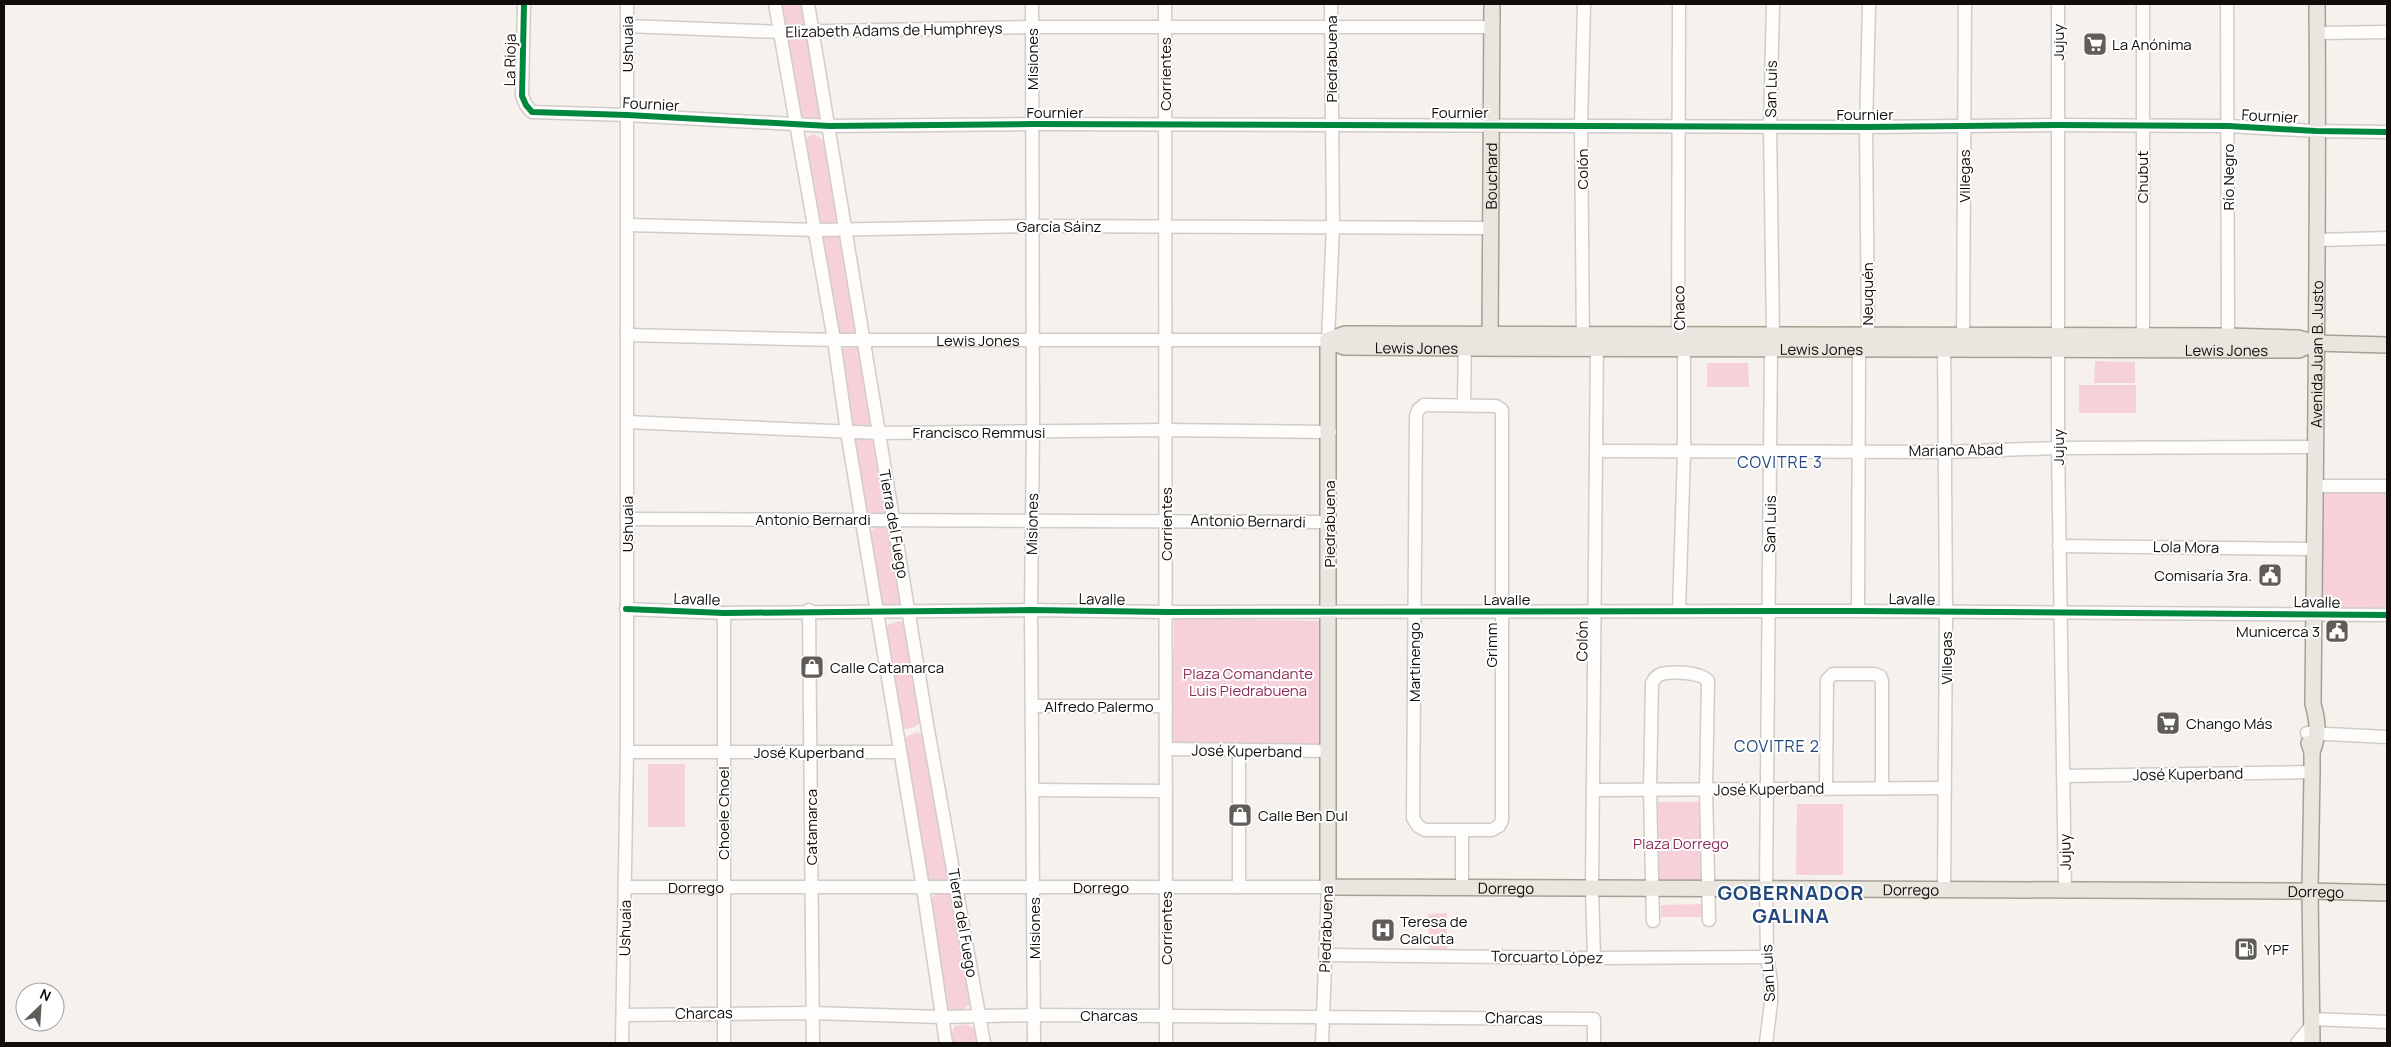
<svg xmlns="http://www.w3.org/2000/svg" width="2391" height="1047" viewBox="0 0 2391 1047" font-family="Manrope,sans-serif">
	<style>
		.green { fill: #f6d1da }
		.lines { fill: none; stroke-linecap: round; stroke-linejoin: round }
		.minor-casing { stroke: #d0ccc8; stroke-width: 15 }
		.major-casing { stroke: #a6a193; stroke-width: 18 }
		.minor { stroke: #fefdfc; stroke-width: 12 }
		.major { stroke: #e8e6de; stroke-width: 15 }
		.cycleway-casing { stroke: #fff; stroke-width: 9 }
		.cycleway { stroke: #00873e; stroke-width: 6 }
		.labels { text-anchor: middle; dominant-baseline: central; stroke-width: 4; stroke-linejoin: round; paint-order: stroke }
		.street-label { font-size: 15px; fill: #100d0a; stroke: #fff }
		.poi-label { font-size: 15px; fill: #100d0a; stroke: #fff; text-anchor: start }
		.park-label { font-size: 15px; fill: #8d2c56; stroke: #fff }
		.neighbourhood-label { font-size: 16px; letter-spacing: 1px; fill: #21477c; stroke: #fff }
		.district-label { font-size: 20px; font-weight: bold; letter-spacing: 1px; fill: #21477c; stroke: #fff }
	</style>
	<rect width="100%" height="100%" fill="#f6f1ec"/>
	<path class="green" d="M782 4H803L805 24 803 27H788L786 24Z
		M789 36 809 37 823 123 804 121 800 118 787 39Z
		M813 134 818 136 825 143 837 219 833 226 819 224 803 139Z
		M823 233 837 234 840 237 857 328 853 334 845 335 836 328 820 237Z
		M858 347 861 348 873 428 853 426 851 422 840 350 842 348Z
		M2095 361 2135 362V383H2094Z
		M1707 363H1748L1749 387H1707Z
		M2079 385H2136V413H2079Z
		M854 437 873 440 888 516 866 515Z
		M2323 491H2387V608H2323Z
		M876 526H887L890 530 903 606 884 609 880 603 870 532Z
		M1174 618 1323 621 1322 746 1172 743Z
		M899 621 906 625 921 720C918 727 910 729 903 729L900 726 886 630 888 625Z
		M917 732 924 736 948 879V885L941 887 929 880 925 875 902 739Z
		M648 764H685V827H648Z
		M1658 802H1702L1703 884H1659Z
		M1797 804H1843V875H1796Z
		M935 894H948L953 898 971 999 970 1004 962 1011 949 1009 946 1004 929 903Z
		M1705 904 1706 917H1661V905Z
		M1447 913V949H1429L1428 914Z
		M966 1024 976 1029 978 1043H953L952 1032 955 1026Z"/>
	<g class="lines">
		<g class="minor-casing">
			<g id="minor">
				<path d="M524 4 522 96 526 105 532 112 627 115 829 126 1032 124 1866 127 2058 125 2228 126 2316 131 2387 132"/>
				<path d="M775 4 834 340 847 432 923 888 946 1043"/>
				<path d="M808 4 927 724 984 1043"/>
				<path d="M1032 4 1033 432 1031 610 1034 1043"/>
				<path d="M1165 4 1166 1043"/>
				<path d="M1679 4 1678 334 1684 348V452L1679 611"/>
				<path d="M2058 4V448L2065 890"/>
				<path d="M2227 4 2228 345"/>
				<path d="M627 26 780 32 1032 27H1492"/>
				<path d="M2317 33 2387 32"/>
				<path d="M628 225 816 230 1032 226 1490 228"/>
				<path d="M2318 240 2387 238"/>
				<path id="s1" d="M627 335 834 340H1328L1333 227 1331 4"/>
				<path d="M1963 343 1965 4"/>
				<path d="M1583 344 1581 125 1584 4"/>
				<path d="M2143 344V4"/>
				<path d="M1424 405 1496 406 1502 410V820L1499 826 1492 830H1425L1418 826 1413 818 1416 416 1418 410Z"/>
				<path d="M1464 405 1465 339"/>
				<path d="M628 422 878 433 1166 430 1330 432"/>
				<path d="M1597 451 1945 452 2058 448 2314 447"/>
				<path d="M2314 486H2387"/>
				<path d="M627 519 1328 522"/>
				<path d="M2059 546 2314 549"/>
				<path d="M626 609 724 613 1031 610 1167 612 1858 611 2387 615"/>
				<path d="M809 610 813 1043"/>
				<path d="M1858 611 1859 349 1868 334 1866 127 1869 4"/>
				<path d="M724 613V1043"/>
				<path d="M1032 706H1166"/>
				<path d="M2307 733 2387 737"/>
				<path d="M1166 749 1328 751"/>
				<path d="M627 752H900"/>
				<path d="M1239 752V887"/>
				<path d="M2063 776 2312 772"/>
				<path d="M1826 788 1827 680 1833 674H1874L1880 676 1882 681V787"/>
				<path d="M1033 790 1166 791"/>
				<path d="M1593 790 1945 788"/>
				<path d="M1462 831V888"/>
				<path id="s2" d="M626 887H1328L1322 1043"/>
				<path d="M1944 890 1946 612 1944 341"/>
				<path d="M1653 921 1650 790 1652 683C1654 679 1656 676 1661 674 1672 671 1701 672 1708 681L1706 789 1709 920"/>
				<path d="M1327 955 1594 958 1767 957"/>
				<path d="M1594 958 1592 888 1597 339"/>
				<path d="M623 1015 812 1013 942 1017 1034 1015 1594 1019V1043"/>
				<path d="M2311 1019 2387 1022"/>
				<path d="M622 1043 627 752V4"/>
				<path d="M1766 1043 1771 1003V982L1767 957 1766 889 1771 348 1773 335 1770 125 1773 4"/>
				<path d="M2297 1043 2312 1025"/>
			</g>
		</g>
		<g class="major-casing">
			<g id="major">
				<path id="s3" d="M1328 340V887L2310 891 2387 893"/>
				<path d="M1328 340 1345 334 2228 336 2298 338 2315 343 2387 345"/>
				<path id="s4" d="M1328 340 1344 347 1465 348 2299 350 2315 343"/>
				<path id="s5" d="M1490 342 1492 4"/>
				<path d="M2309 743 2312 752V772L2310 891 2312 1043"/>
				<path id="s6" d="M2312 752C2319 735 2318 721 2313 704 2315 471 2319 237 2317 4"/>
			</g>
		</g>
		<use href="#minor" class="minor"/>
		<use href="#major" class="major"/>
		<g class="cycleway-casing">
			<path id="cycleway" d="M524 4 522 96 526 105 532 112 627 115 829 126 1032 124 1866 127 2058 125 2228 126 2316 131 2387 132
				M626 609 724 613 1031 610 1167 612 1858 611 2387 615"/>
		</g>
		<use href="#cycleway" class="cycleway"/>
	</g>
	<defs>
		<g id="supermarket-square" transform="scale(1.25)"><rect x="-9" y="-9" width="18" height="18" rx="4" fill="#605d59" stroke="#fff"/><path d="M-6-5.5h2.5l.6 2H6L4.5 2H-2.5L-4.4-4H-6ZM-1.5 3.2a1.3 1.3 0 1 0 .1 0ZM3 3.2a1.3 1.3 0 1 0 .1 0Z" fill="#fff"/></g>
		<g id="civic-square" transform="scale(1.25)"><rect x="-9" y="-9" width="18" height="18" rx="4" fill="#605d59" stroke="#fff"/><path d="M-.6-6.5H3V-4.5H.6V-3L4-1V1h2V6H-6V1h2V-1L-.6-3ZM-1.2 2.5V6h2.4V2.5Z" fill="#fff"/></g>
		<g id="shop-square" transform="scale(1.25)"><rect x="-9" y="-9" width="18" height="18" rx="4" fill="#605d59" stroke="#fff"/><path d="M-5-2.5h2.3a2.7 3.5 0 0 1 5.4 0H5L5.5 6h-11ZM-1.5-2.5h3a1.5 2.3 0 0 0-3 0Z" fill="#fff"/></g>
		<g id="hospital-square" transform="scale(1.25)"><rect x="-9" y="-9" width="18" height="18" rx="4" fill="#605d59" stroke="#fff"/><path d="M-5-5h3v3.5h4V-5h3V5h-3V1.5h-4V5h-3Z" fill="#fff"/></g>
		<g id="fuel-square" transform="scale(1.25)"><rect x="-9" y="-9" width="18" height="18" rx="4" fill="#605d59" stroke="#fff"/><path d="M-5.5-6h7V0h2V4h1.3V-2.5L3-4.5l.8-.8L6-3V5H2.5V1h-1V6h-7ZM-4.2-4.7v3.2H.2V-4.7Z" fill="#fff"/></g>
	</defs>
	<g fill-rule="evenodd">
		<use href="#supermarket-square" x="2095" y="44"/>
		<use href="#civic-square" x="2270" y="575"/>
		<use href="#civic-square" x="2337" y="631"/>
		<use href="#shop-square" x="812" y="667"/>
		<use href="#supermarket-square" x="2168" y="723"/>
		<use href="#shop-square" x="1240" y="815"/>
		<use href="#hospital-square" x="1383" y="930"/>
		<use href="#fuel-square" x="2246" y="949"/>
	</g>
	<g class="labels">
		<g class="street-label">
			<text transform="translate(894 30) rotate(-1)">Elizabeth Adams de Humphreys</text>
			<text transform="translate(2058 42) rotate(-90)">Jujuy</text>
			<text transform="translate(627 44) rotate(-90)">Ushuaia</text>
			<text transform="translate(1032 59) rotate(-90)">Misiones</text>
			<text transform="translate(1331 59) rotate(-90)">Piedrabuena</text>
			<text transform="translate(510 60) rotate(-89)">La Rioja</text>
			<text transform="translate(1165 74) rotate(-90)">Corrientes</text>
			<text transform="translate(1771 89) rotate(-89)">San Luis</text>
			<text transform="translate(651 104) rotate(3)">Fournier</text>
			<text x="1055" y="112">Fournier</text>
			<text x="1460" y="112">Fournier</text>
			<text x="1865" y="114">Fournier</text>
			<text transform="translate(2270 116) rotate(3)">Fournier</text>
			<text transform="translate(1582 169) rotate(-90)">Colón</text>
			<text stroke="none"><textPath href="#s5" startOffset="166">Bouchard</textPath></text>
			<text transform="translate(1964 176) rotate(-90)">Villegas</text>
			<text transform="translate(2142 177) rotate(-90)">Chubut</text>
			<text transform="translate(2228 177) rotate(-90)">Río Negro</text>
			<text x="1059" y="226">García Sáinz</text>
			<text transform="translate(1867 294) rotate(-90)">Neuquén</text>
			<text transform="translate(1679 308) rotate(-91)">Chaco</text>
			<text stroke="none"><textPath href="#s1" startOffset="351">Lewis Jones</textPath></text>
			<text stroke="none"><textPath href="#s4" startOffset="90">Lewis Jones</textPath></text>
			<text stroke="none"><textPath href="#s4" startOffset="495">Lewis Jones</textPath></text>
			<text stroke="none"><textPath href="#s4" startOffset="900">Lewis Jones</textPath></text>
			<text stroke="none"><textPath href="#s6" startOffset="399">Avenida Juan B. Justo</textPath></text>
			<text x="979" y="432">Francisco Remmusi</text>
			<text transform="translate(2058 447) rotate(-90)">Jujuy</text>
			<text transform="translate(1956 450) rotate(-1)">Mariano Abad</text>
			<text x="813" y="519">Antonio Bernardi</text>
			<text transform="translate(1248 521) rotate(1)">Antonio Bernardi</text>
			<text transform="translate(627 524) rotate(-90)">Ushuaia</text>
			<text transform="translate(894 524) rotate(80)">Tierra del Fuego</text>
			<text transform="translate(1032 524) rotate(-89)">Misiones</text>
			<text transform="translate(1166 524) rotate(-90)">Corrientes</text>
			<text transform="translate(1329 524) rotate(-90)">Piedrabuena</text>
			<text transform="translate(1770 524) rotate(-89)">San Luis</text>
			<text transform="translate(2186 547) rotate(1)">Lola Mora</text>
			<text transform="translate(697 599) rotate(2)">Lavalle</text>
			<text transform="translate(1102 599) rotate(1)">Lavalle</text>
			<text x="1507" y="599">Lavalle</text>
			<text transform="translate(1912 599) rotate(1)">Lavalle</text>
			<text transform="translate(2317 602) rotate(1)">Lavalle</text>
			<text transform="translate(1582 641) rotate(-89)">Colón</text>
			<text transform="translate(1491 645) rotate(-90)">Grimm</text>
			<text transform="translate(1946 658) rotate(-90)">Villegas</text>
			<text transform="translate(1414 662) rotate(-90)">Martinengo</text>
			<text x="1099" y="706">Alfredo Palermo</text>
			<text transform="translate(1247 751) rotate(1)">José Kuperband</text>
			<text x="809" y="752">José Kuperband</text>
			<text transform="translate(2188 774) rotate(-1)">José Kuperband</text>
			<text transform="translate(1769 789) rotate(-1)">José Kuperband</text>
			<text transform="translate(723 813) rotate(-90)">Choele Choel</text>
			<text transform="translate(811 827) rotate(-90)">Catamarca</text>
			<text transform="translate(2065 852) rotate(-91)">Jujuy</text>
			<text stroke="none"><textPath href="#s2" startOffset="475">Dorrego</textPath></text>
			<text stroke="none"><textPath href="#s2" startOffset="70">Dorrego</textPath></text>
			<text stroke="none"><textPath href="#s3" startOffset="725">Dorrego</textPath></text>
			<text stroke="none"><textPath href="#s3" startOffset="1130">Dorrego</textPath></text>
			<text stroke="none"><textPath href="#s3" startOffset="1535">Dorrego</textPath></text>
			<text transform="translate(963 923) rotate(80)">Tierra del Fuego</text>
			<text transform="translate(625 928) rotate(-89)">Ushuaia</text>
			<text transform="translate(1034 928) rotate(-90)">Misiones</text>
			<text transform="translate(1166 928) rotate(-90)">Corrientes</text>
			<text transform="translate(1326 929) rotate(-88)">Piedrabuena</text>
			<text transform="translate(1547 957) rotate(1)">Torcuarto López</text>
			<text transform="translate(1768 973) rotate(-93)">San Luis</text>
			<text transform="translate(704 1013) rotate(-1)">Charcas</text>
			<text x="1109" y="1015">Charcas</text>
			<text transform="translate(1514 1018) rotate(1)">Charcas</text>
		</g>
		<g class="poi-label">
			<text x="2112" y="44">La Anónima</text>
			<text x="2252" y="575" text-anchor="end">Comisaría 3ra.</text>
			<text x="2320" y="631" text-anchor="end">Municerca 3</text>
			<text x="830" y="667">Calle Catamarca</text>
			<text x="2186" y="723">Chango Más</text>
			<text x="1258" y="815">Calle Ben Dul</text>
			<text x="1400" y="921">Teresa de<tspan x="1400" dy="17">Calcuta</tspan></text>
			<text x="2264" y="949">YPF</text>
		</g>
		<g class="park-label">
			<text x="1248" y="673">Plaza Comandante<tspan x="1248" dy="17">Luis Piedrabuena</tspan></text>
			<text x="1681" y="843">Plaza Dorrego</text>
		</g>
		<g class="neighbourhood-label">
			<text x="1780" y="462">COVITRE 3</text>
			<text x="1777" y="746">COVITRE 2</text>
		</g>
		<g class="district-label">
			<text x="1791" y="892">GOBERNADOR<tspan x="1791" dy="23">GALINA</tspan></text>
		</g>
	</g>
	<rect width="2391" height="1047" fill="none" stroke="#100d0a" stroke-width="10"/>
	<g transform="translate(40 1007) rotate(25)"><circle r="24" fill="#ffffff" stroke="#9f9e9d"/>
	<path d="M0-4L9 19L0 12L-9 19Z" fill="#605d59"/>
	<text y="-8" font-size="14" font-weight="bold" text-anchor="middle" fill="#100d0a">N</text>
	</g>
</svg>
